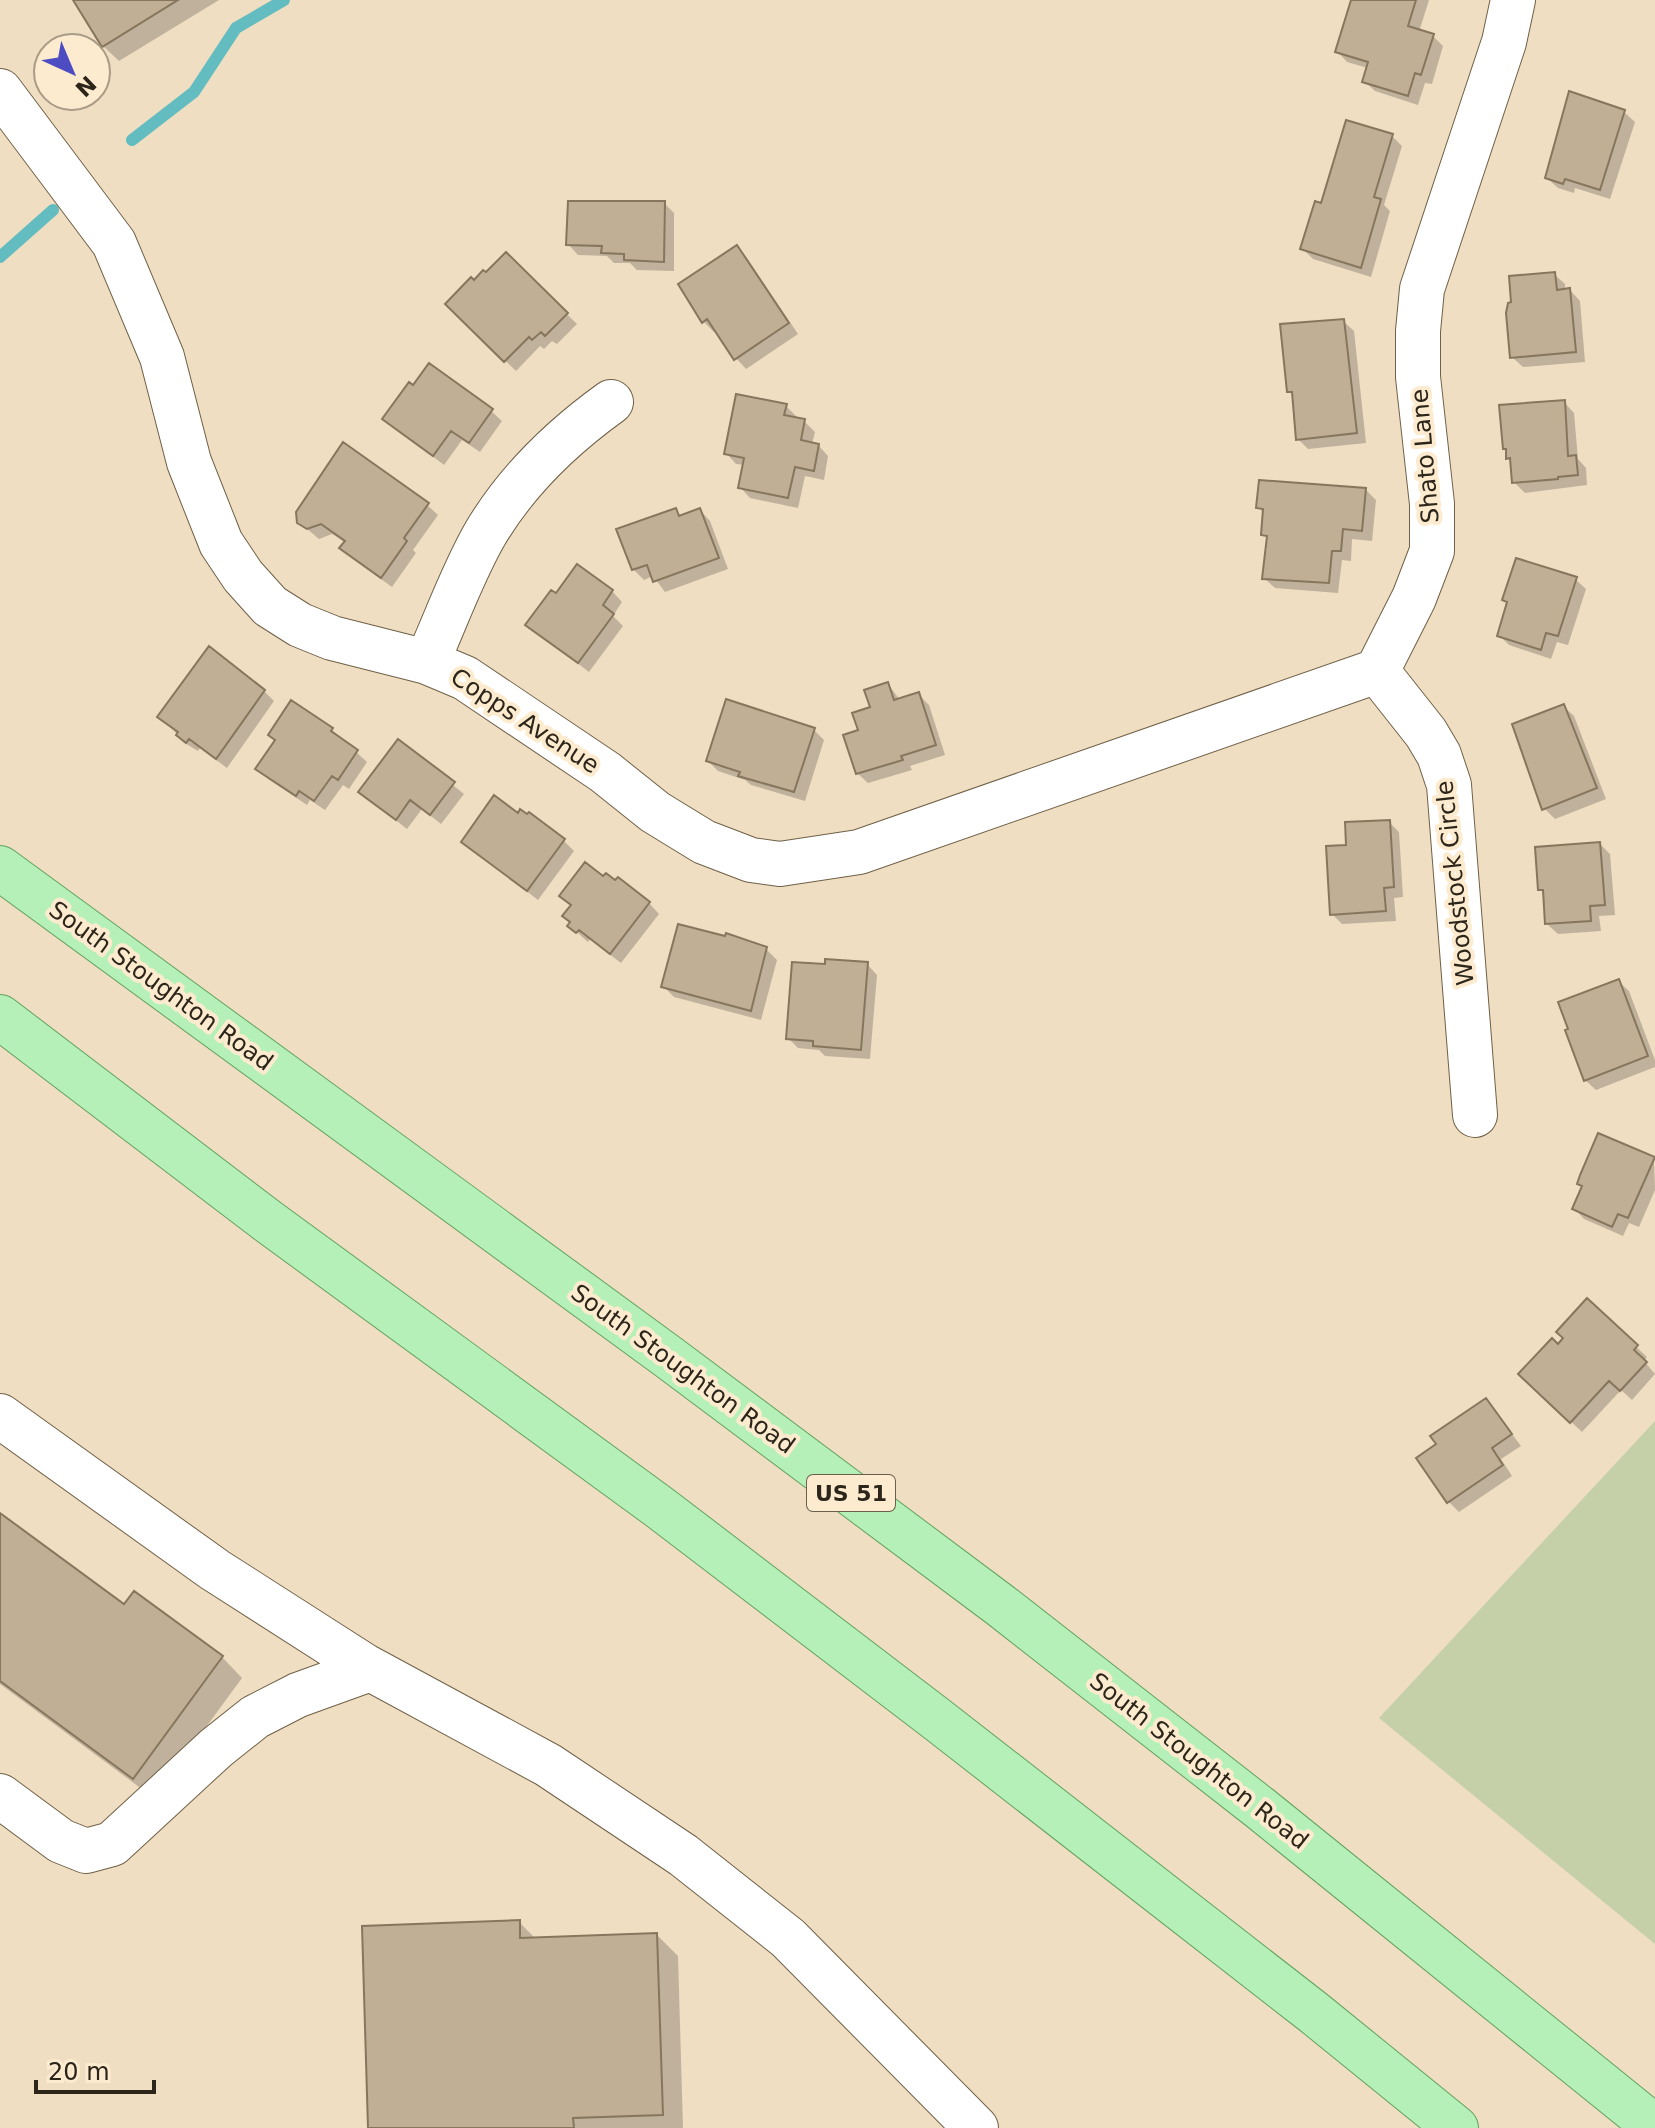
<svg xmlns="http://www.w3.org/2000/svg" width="1655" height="2128" viewBox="0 0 1655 2128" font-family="'DejaVu Sans',sans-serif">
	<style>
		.green { fill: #c5d0a9 }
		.shadow { fill: #0003 }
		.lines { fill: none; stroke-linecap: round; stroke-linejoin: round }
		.stream { stroke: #63bdc0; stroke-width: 12 }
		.building { fill: #c1af95; stroke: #86765d; stroke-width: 2 }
		.minor-casing { stroke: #6f6047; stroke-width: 46 }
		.major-casing { stroke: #64a261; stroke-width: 46 }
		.minor { stroke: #fff; stroke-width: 44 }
		.major { stroke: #b4f0b7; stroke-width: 44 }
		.labels { text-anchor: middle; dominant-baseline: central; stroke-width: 8; stroke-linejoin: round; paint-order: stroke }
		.shield { fill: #fdebcf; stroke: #6b6050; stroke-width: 2 }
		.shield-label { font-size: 22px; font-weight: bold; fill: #2c251a }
		.street-label { font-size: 24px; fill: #2c251a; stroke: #fdebcf }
	</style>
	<rect width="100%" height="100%" fill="#efdec2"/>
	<path class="green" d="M1655 1421V1944L1379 1718Z"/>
	<path class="shadow" d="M75 0H219L119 61 103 46Z
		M1353 0H1429L1419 32 1433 36 1443 46 1432 84 1425 83 1418 105 1375 91 1364 81 1368 68 1347 62 1337 51Z
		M1624 112 1635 122 1610 199 1575 188 1574 193 1558 188 1547 178Z
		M1392 136 1402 146 1384 205 1390 211 1371 277 1313 259 1303 249 1322 206Z
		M664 203 674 213V271L637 270 630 263H614L607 256 578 255 568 244Z
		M737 247 747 258 798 334 746 369 736 358 717 330 714 332 703 321Z
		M506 255 577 324 557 344 552 341 544 349 540 346 516 371 447 304 486 275Z
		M1554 274 1565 284V291L1570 290 1580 301 1585 362 1523 367 1512 357 1513 304Z
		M1343 321 1354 331 1366 443 1308 449 1298 439 1294 396 1289 391Z
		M1564 402 1574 413 1578 459 1586 468 1587 485 1525 493 1514 482 1512 462 1504 448Z
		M786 406 796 416V420L804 421 815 432 812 444 818 445 828 456 824 480 805 476 798 508 750 498 740 487 745 465 736 464 726 453Z
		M491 411 502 421 480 452 462 440 444 465 384 419Z
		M1366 490 1376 500 1372 541 1352 539 1351 561 1342 560 1338 593 1275 588 1264 578 1268 539 1263 534 1265 514 1258 507Z
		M427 505 438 515 413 550 416 553 392 587 352 558 342 548 346 543 332 534 319 539 299 522Z
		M675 510 682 517 700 510 710 521 728 569 665 592 653 576 644 580 633 569Z
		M1575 579 1586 589 1568 645 1557 642 1551 659 1509 645 1499 635Z
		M612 591 622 602 613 616 623 626 589 672 528 625 556 596Z
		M888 684 900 700 918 694 929 705 945 755 910 766 912 770 868 783 857 773 861 732Z
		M264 691 274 701 227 768 200 748 198 751 188 745 160 717Z
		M292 703 332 730 367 762 349 789 343 785 325 810 310 800 307 805 268 779 258 769 277 741Z
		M1563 706 1574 716 1606 799 1555 819 1544 808Z
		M814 730 824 740 805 801 751 785 745 780 718 771 708 761Z
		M399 742 464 794 441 824 422 809 407 829 360 792Z
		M518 815 564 841 574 851 538 900 463 842Z
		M1389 822 1399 832 1403 897 1394 898 1396 921 1342 924 1332 914 1349 847Z
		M1600 844 1610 854 1615 915 1599 916 1601 931 1558 934 1547 924 1545 894 1540 889Z
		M604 879 616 883 649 903 659 914 621 963 590 939 588 942 570 926Z
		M766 949 777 960 761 1020 674 997 664 987Z
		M867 964 877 975 870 1059 825 1056 819 1050 798 1048 788 1038Z
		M1618 981 1629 991 1655 1060V1067L1596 1090 1585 1080Z
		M1654 1159 1655 1190 1639 1227 1629 1223 1623 1236 1584 1219 1574 1208 1583 1188 1579 1184Z
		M1587 1301 1647 1357 1644 1361 1655 1374 1632 1400 1621 1390 1582 1432 1531 1384Z
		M1486 1400 1521 1446 1501 1459 1512 1476 1459 1512 1449 1502 1419 1459 1439 1445Z
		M0 1516 125 1607 222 1657 242 1678 154 1798 0 1684Z
		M519 1922 536 1939 657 1935 678 1956 683 2128H371Z"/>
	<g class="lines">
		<path class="stream" d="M132 140 194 92 236 28 284 0
			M0 257 53 210"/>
	</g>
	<path class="building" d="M73 0H178L102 47Z
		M1351 0H1416L1408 26 1434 34 1421 75 1415 73 1408 96 1362 82 1368 62 1335 52Z
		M1569 91 1625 110 1600 190 1565 179 1563 184 1545 178Z
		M1346 120 1393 134 1374 197 1381 199 1361 268 1300 249 1315 201 1321 203Z
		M568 201H665L664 262 624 260V254L601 253 602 246 566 245Z
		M737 245 789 323 734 360 707 319 702 323 678 284Z
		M506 252 568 313 545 336 541 332 532 340 529 337 504 362 445 304 471 277 474 280 483 270 486 272Z
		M1555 272 1557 290 1570 288 1576 352 1510 358 1506 313 1508 303 1511 302 1509 276Z
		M1344 319 1357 433 1296 440 1292 392H1287L1280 324Z
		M429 363 493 409 469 443 451 431 433 456 382 419 409 382 413 385Z
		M736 394 787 404 784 415 805 419 801 440 819 444 814 471 795 467 788 498 738 488 744 458 724 454Z
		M1565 400 1568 456 1576 455 1578 475 1558 477V479L1512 483 1510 458 1506 459V449H1503L1499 405Z
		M343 442 429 503 404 538 407 541 381 578 339 548 345 541 321 524 307 529 297 523 296 512Z
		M1259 480 1366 488 1362 531 1343 529 1341 551H1332L1329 583 1262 579 1267 536 1261 535 1263 509 1256 508Z
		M676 508 679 516 700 508 719 558 653 582 647 565 632 570 616 529Z
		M1516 558 1577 577 1558 636 1546 633 1541 650 1497 636 1507 602 1502 600Z
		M577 564 613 590 603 605 614 614 578 663 525 625 551 590 556 593Z
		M209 646 265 690 216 759 189 739 186 743 176 735 178 732 157 717Z
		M888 682 894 700 919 692 936 745 901 756 903 760 856 774 843 735 858 730 852 713 870 707 864 690Z
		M726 699 815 728 794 792 738 776 740 772 706 761Z
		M291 700 333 728 331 731 358 750 338 780 332 776 314 801 299 791 296 796 255 769 275 740 268 735Z
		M1564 704 1597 788 1542 810 1512 724Z
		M398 739 455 782 430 815 410 800 396 820 358 792Z
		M494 795 518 813 520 809 527 814 529 812 565 839 527 891 461 842Z
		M1390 820 1394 887 1384 888 1386 911 1330 915 1326 846 1346 845 1345 822Z
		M1600 842 1605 905 1590 906 1591 921 1545 924 1543 890H1538L1535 847Z
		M585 862 603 876 606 873 615 880 618 877 650 902 610 954 579 930 576 933 567 926 570 922 562 916 571 905 559 896Z
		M678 924 725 936 726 933 767 947 751 1011 661 987Z
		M825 959 868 962 861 1050 813 1046V1041L786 1039 792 962 825 964Z
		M1619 979 1648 1056 1584 1081 1565 1030 1568 1029 1558 1002Z
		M1598 1133 1655 1157 1628 1218 1618 1214 1612 1227 1572 1209 1582 1186 1577 1184 1580 1175Z
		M1587 1298 1638 1345 1634 1350 1647 1362 1620 1391 1609 1381 1570 1423 1518 1374 1552 1338 1558 1344 1563 1338 1556 1332Z
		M1486 1398 1512 1434 1492 1448 1503 1465 1447 1503 1416 1458 1436 1444 1430 1436Z
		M0 1513 124 1604 134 1591 223 1656 133 1779 0 1681Z
		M520 1920V1938L657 1933 663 2115 573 2118 574 2128H368L362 1926Z"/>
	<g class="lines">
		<g class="minor-casing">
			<path id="minor" d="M0 91 114 243 162 357 189 462 221 543 243 576 270 606 300 625 332 638 427 662 465 678 605 772 655 812 704 842 751 860 780 864 859 852 1377 671 1414 598 1432 551V504L1418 377V331L1422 289 1504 42 1513 0
				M427 662C446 620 462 574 485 534 517 480 561 438 611 402
				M1377 671 1426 733 1439 755 1449 785 1475 1115
				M0 1416 215 1570 365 1666 548 1765 683 1855 788 1938 976 2128
				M0 1796 61 1841 86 1851 112 1844 216 1748 255 1717 298 1695 370 1669"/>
		</g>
		<g class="major-casing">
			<path id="major" d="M0 868 667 1356 1000 1605 1260 1808 1655 2127
				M0 1017 269 1222 659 1507 938 1720 1313 2012 1456 2128"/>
		</g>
		<use href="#minor" class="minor"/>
		<use href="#major" class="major"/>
	</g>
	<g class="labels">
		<rect class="shield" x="807" y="1475" width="88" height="36" rx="6"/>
		<g class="shield-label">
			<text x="851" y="1493">US 51</text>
		</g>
		<g class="street-label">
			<text transform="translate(1425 456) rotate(-95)">Shato Lane</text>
			<text transform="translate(525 721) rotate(33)">Copps Avenue</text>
			<text transform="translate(1455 883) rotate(-96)">Woodstock Circle</text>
			<text transform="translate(161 986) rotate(36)">South Stoughton Road</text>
			<text transform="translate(683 1369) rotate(36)">South Stoughton Road</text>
			<text transform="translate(1199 1761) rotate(38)">South Stoughton Road</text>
		</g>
	</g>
	<g transform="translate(72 72) rotate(136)"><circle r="38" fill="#fdebcf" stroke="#a99c87" stroke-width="2"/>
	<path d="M0-6L14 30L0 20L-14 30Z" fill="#4d4cc2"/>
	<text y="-12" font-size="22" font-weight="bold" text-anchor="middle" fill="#2c251a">N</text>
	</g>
	<path d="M36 2080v12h118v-12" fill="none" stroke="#2c251a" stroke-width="4"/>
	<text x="48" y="2080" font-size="24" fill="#2c251a" stroke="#fdebcf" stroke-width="6" paint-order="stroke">20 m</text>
</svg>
